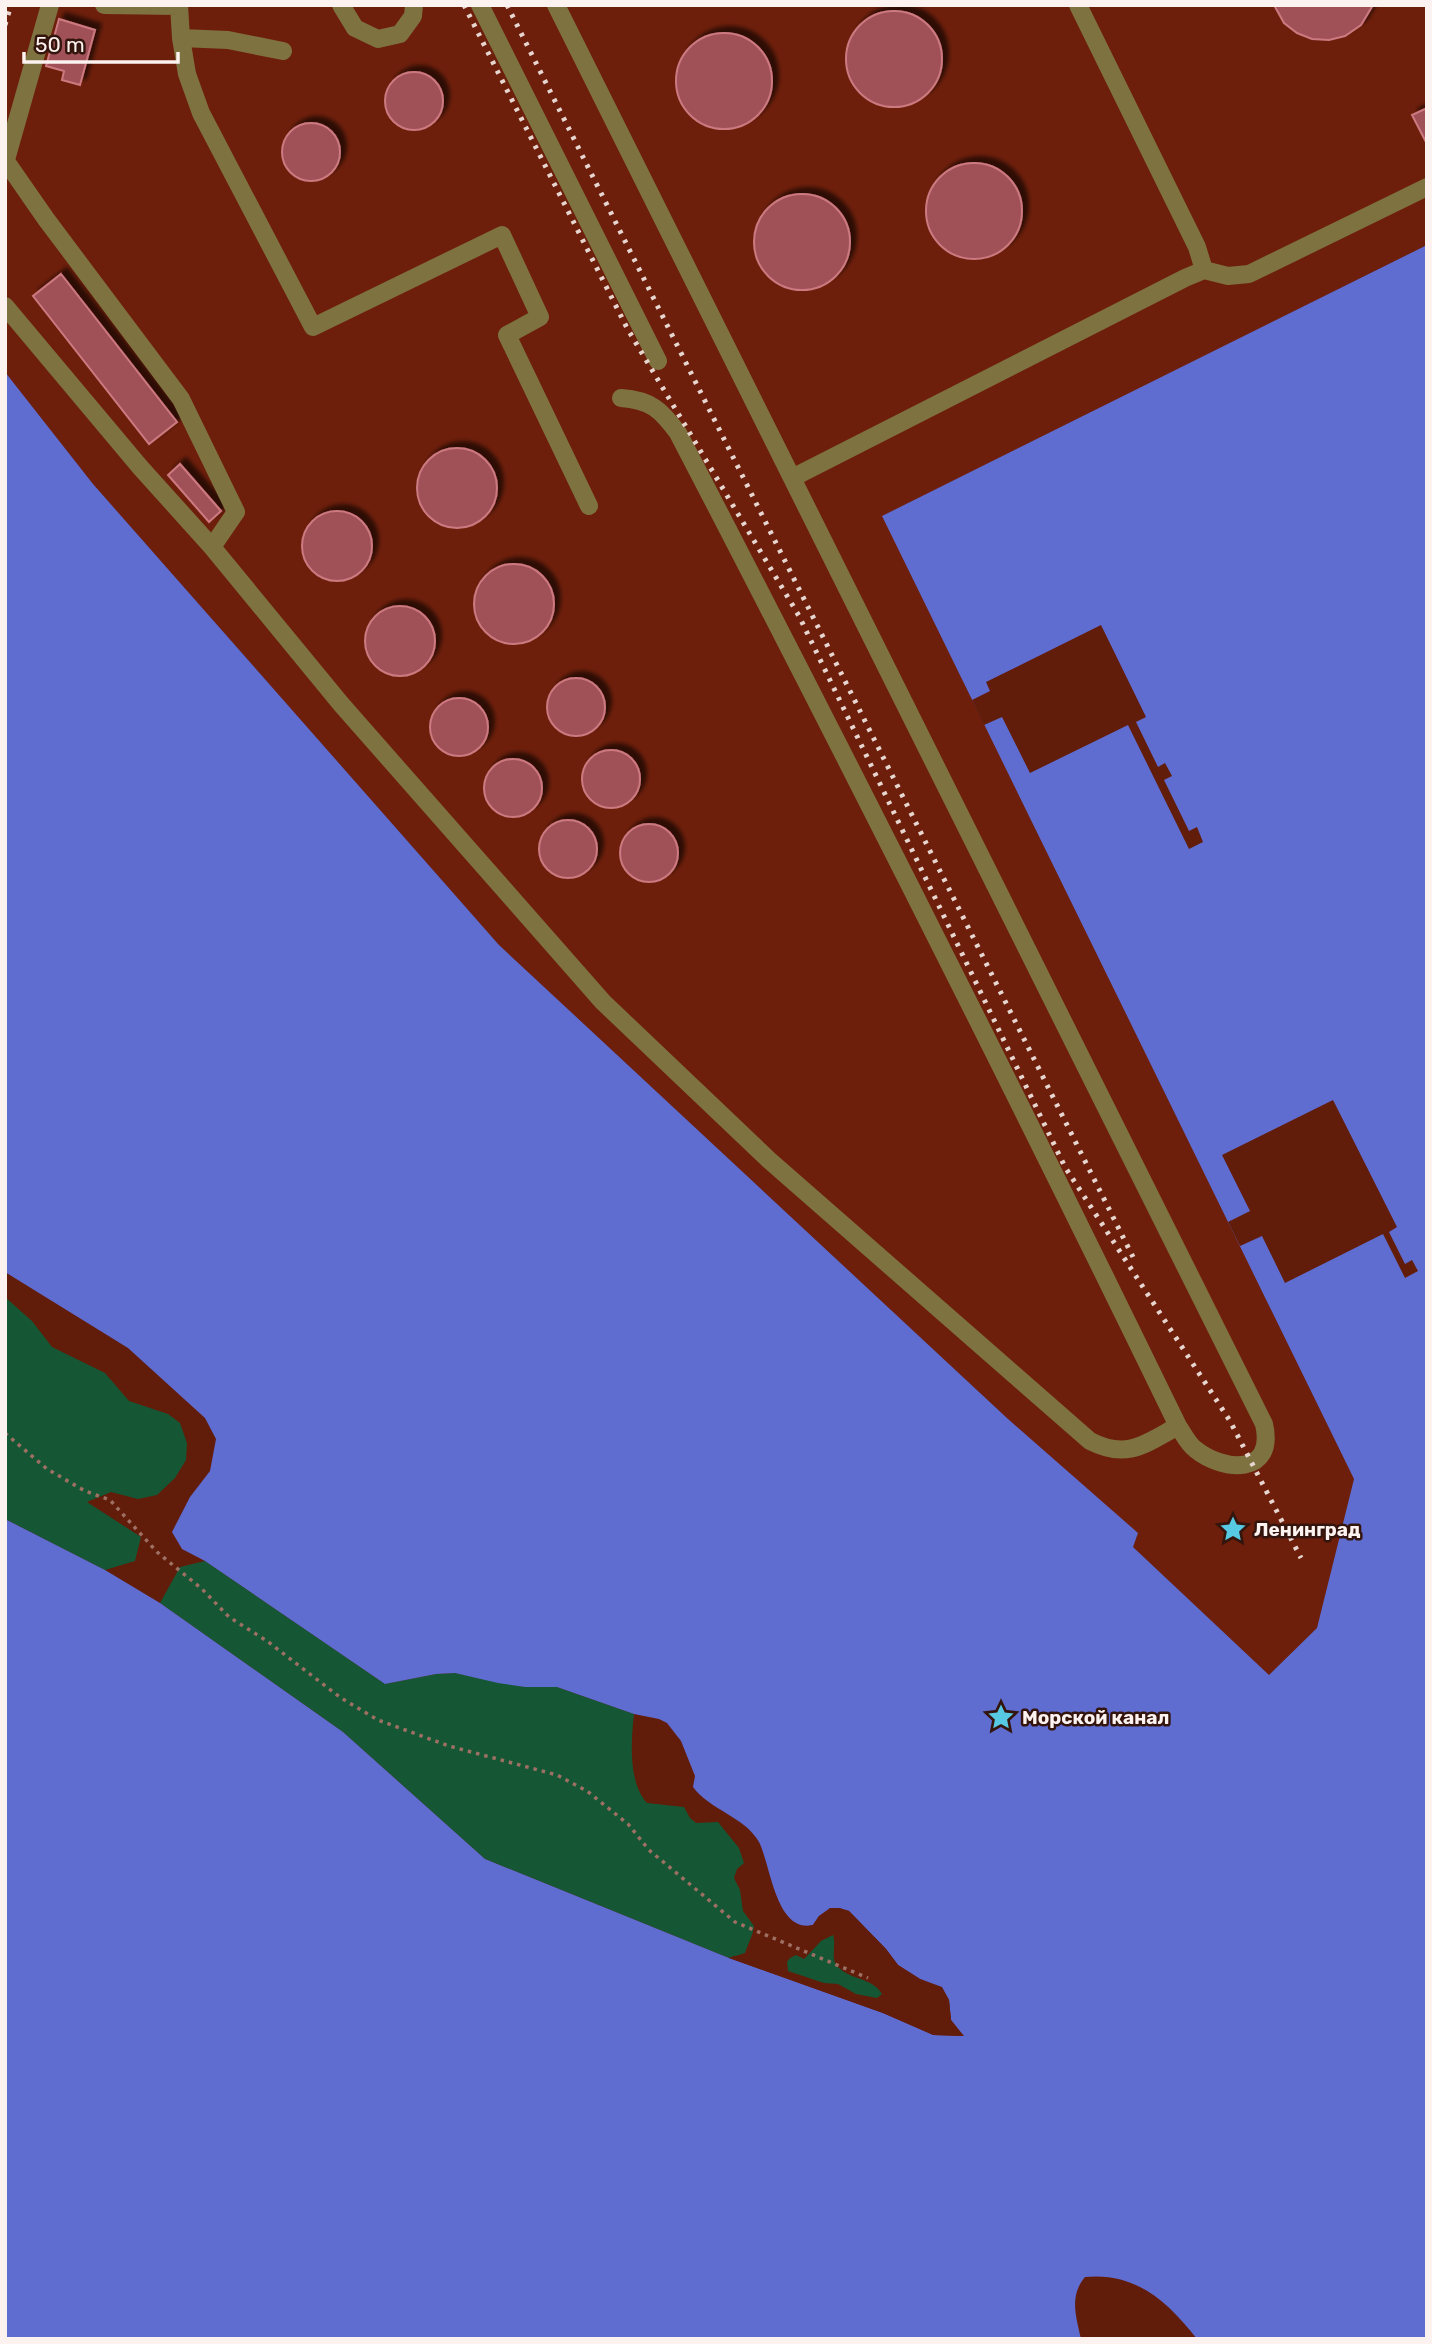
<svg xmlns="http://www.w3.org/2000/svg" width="1432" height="2344" viewBox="0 0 1432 2344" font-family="Rubik,sans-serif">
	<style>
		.built { fill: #6e1f0b }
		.green { fill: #155734 }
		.water { fill: #5f6cd0 }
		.pier { fill: #621c0a }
		.building { fill: #a05159; stroke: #cd7980; stroke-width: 2; filter: url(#shadow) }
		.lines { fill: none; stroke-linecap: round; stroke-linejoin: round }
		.path { stroke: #9e7064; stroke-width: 3.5; stroke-dasharray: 3.5 5; stroke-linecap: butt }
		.minor { stroke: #7e7241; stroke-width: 18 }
		.rail { stroke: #e7d5d0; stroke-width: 5; stroke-dasharray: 3.5 7; stroke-linecap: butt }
		.labels { text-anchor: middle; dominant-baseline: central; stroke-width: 5; stroke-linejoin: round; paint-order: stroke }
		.poi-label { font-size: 19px; font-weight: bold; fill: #fcf2f0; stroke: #34150d; text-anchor: start }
	</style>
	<defs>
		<filter id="shadow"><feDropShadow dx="6" dy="-6" stdDeviation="2" flood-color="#0009"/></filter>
	</defs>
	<rect width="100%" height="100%" fill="#621c0a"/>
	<path class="built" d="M5 5H1427V245L883 516 1354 1479 1317 1628 1269 1675 1133 1547 1137 1533 1008 1419 499 945 93 484 5 372Z"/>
	<path class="green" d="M5 1297 32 1321 52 1347 105 1373 129 1401 168 1414 180 1423 187 1443 186 1460 175 1478 157 1495 138 1499 111 1492 87 1502 141 1537 135 1561 105 1570 5 1519Z
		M205 1561 385 1684 436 1674 455 1673 525 1687H557L634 1714C631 1742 628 1782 647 1803L684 1807 690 1818 696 1823 718 1822 739 1848 744 1863 737 1869 734 1878 740 1890 743 1911 754 1926C753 1936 748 1943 745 1953L729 1958 485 1859 343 1732 160 1603 180 1567Z
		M833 1935C837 1946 829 1959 839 1968 852 1980 873 1978 882 1994L877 1998 856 1994 838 1984 824 1983 788 1971 787 1962 790 1958 796 1955 804 1959 821 1941Z"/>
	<path class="water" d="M1427 245V2339H1197C1168 2302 1136 2272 1085 2277 1069 2296 1076 2316 1081 2339H5V1519L105 1570 160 1603 343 1732 485 1859 729 1958 883 2013 933 2035 963 2036 951 2020 949 2000 942 1988 920 1979 898 1965 886 1949 849 1911 839 1908 819 1916 813 1925C776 1933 771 1866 759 1842 745 1817 710 1810 693 1787L695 1776 681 1741 667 1723 659 1719 634 1714 557 1687H525L498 1683 455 1673 436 1674 385 1684 205 1561 182 1549 172 1532 190 1497 210 1471 216 1439 205 1418 128 1348 5 1272V372L93 484 499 945 1008 1419 1138 1533 1133 1547 1269 1675 1317 1628 1354 1479 882 516Z"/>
	<path class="pier" d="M1101 625 1146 717 1136 722 1158 767 1165 763 1172 776 1164 780 1189 831 1197 827 1203 842 1189 849 1128 725 1030 773 1002 717 984 725 972 700 990 691 986 682Z
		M1333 1100 1397 1227 1389 1232 1405 1264 1412 1260 1418 1271 1405 1278 1383 1234 1285 1283 1262 1236 1240 1246 1228 1222 1250 1211 1222 1155Z
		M830 1908H839L849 1911 886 1949 898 1965 920 1979 942 1987 949 2000 951 2020 964 2036 934 2035 883 2013 729 1958 734 1956 884 2009 934 2032H957L948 2021 945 2001 940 1990 918 1982 896 1968 883 1951 847 1914 839 1911 831 1912 822 1918 815 1928 803 1931 791 1926 783 1917 785 1913 793 1923 803 1927 813 1925 819 1916Z"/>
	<path class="building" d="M1274 5H1373L1361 25 1345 36 1329 40 1312 39 1297 33 1284 23Z
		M846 59a48 48 0 1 1 96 0a48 48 0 1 1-96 0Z
		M59 19 95 30 80 85 62 80 64 71 46 66Z
		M676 81a48 48 0 1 1 96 0a48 48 0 1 1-96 0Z
		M385 101a29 29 0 1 1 58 0a29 29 0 1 1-58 0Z
		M1427 108V144L1412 115Z
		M282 152a29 29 0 1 1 58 0a29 29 0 1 1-58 0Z
		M926 211a48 48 0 1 1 96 0a48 48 0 1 1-96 0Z
		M754 242a48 48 0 1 1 96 0a48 48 0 1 1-96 0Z
		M61 274 177 422 149 444 33 296Z
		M417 488a40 40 0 1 1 80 0a40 40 0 1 1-80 0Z
		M180 464 221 511 209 522 168 475Z
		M302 546a35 35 0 1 1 70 0a35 35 0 1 1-70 0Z
		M474 604a40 40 0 1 1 80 0a40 40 0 1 1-80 0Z
		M365 641a35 35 0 1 1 70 0a35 35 0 1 1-70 0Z
		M547 707a29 29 0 1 1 58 0a29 29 0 1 1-58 0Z
		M430 727a29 29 0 1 1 58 0a29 29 0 1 1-58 0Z
		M582 779a29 29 0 1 1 58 0a29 29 0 1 1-58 0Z
		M484 788a29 29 0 1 1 58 0a29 29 0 1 1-58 0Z
		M539 849a29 29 0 1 1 58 0a29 29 0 1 1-58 0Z
		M620 853a29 29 0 1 1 58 0a29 29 0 1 1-58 0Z"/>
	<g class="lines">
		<path class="path" d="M5 1433 47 1469 85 1491 110 1500 157 1552 202 1589 229 1617 267 1641 341 1698 378 1720 449 1746 557 1775 587 1791 628 1824 649 1850 735 1922 868 1978"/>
		<path class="minor" d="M104 5 179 6
			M179 5 181 38 187 74 201 113 313 327 502 235 540 317 507 335 589 506
			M341 5 355 28 378 39 400 34 413 16 414 5
			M480 5 658 361
			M556 5 1264 1424C1276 1476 1223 1472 1195 1449 1188 1444 1183 1433 1178 1426 1016 1093 849 762 678 433 661 410 651 400 621 398
			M1078 5 1197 247 1204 270
			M181 38 228 40 283 51
			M5 160 46 219 181 399 236 512 212 547
			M5 163 50 5
			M5 306 140 467 212 547 341 704 603 1002 769 1160 1090 1441C1127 1460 1145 1444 1178 1426
			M792 478 1185 278 1204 270 1228 276 1249 274 1427 187"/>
		<path class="rail" d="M464 5 627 328 799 616 1065 1167 1230 1421 1301 1558
			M507 5 1133 1257
			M5 25 11 5"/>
	</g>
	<defs>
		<g id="sight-bare" transform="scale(2.1)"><path d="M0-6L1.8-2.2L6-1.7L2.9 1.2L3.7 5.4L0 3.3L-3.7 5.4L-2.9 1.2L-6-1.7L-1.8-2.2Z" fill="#57c9e2" stroke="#34150d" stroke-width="2.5" paint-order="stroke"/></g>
	</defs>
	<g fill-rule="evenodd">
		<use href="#sight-bare" x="1233" y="1529"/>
		<use href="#sight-bare" x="1001" y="1717"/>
	</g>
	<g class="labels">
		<g class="poi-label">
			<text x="1254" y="1529">Ленинград</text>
			<text x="1022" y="1717">Морской канал</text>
		</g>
	</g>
	<rect width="1432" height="2344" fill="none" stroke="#fcf2f0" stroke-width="14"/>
	<path d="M24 52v10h154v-10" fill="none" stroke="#fcf2f0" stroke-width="3.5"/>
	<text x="35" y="52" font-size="21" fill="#fcf2f0" stroke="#34150d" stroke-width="5" paint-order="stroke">50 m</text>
</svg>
